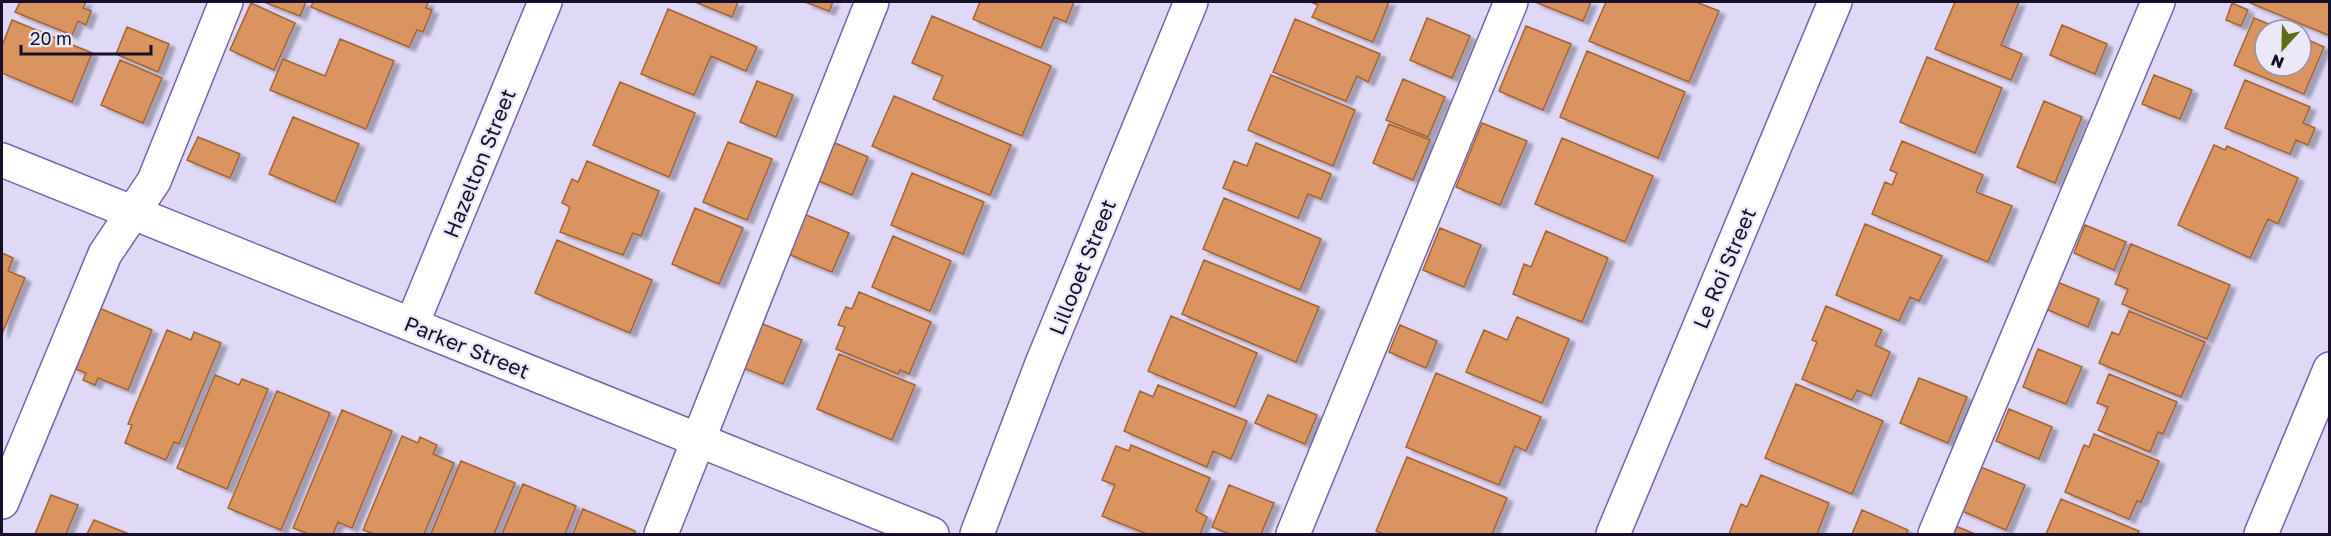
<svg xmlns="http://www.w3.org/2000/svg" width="2331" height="536" viewBox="0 0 2331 536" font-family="'Golos Text',sans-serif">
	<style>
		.building { fill: #da9461; stroke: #a56330; stroke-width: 1.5; filter: url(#shadow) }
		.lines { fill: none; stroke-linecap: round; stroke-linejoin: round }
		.minor-casing { stroke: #7662a7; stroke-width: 36 }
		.minor { stroke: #fff; stroke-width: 33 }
		.labels { text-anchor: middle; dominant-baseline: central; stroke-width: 4.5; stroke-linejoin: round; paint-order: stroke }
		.street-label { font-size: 21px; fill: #180f2b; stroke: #ebe8f8 }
	</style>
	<defs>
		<filter id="shadow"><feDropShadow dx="6" dy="4" stdDeviation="1.5" flood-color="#0004"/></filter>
	</defs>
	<rect width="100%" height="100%" fill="#dfd8f7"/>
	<path class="building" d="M20 2H86L83 8 91 11 86 25 78 21 72 35 15 12Z
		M264 2H306L300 16Z
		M313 2H428L426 8 432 10 423 32 417 30 409 47 311 7Z
		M695 2H738L732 17Z
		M805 2H833L829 11Z
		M980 2H1074L1066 22 1054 17 1041 48 973 19Z
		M1311 2H1389L1373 42 1312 17 1318 5Z
		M1535 2H1591L1583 21Z
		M1606 2H1696L1719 11 1689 82 1589 41Z
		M1955 2H2019L2001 45 2022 54 2011 80 1935 49Z
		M2248 2H2330V31L2328 35Z
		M251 3 295 23 274 70 230 50Z
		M2232 3 2248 10 2241 26 2226 20Z
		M668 9 757 47 746 71 711 56 694 95 641 74Z
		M932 16 1051 66 1022 136 933 99 943 76 912 63Z
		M1427 18 1470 36 1452 78 1410 60Z
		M2254 18 2283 30H2265V66H2301V37L2324 47 2304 94 2234 65Z
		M1295 19 1380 54 1368 82 1357 76 1346 101 1273 72Z
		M12 20 92 53 72 102 2 73V46Z
		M2062 25 2107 44 2095 74 2050 55Z
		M1526 26 1571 44 1543 110 1499 91Z
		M127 27 169 44 158 72 116 54Z
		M340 39 394 61 366 129 270 90 283 59 325 76Z
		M1587 51 1685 92 1658 158 1560 117Z
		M1927 57 2002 88 1975 153 1900 122Z
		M120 60 162 78 143 123 101 105Z
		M1271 75 1355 110 1333 166 1248 130Z
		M2154 75 2192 90 2180 119 2142 104Z
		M1403 79 1445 97 1428 137 1386 120Z
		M2245 80 2310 107 2303 123 2315 128 2308 145 2296 140 2290 154 2225 128Z
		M757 81 793 95 776 137 740 122Z
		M620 82 695 113 669 177 593 145Z
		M894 96 1011 145 990 195 872 146Z
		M2044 101 2082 117 2055 183 2017 167Z
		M293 117 359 144 335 202 269 174Z
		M1482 123 1527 141 1500 205 1456 187Z
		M1389 124 1430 140 1413 180 1373 163Z
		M198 137 240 154 230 178 187 160Z
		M1562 138 1653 176 1625 242 1535 204Z
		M830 141 868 157 852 195 814 179Z
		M1902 141 1983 175 1976 192 2012 206 1988 262 1872 214 1885 182 1892 185 1897 173 1890 170Z
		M728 142 772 159 747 220 703 202Z
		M1256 143 1331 174 1321 199 1308 194 1298 218 1223 188 1234 161 1247 166Z
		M2214 145 2225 150 2227 146 2298 178 2278 224 2268 219 2250 258 2178 225Z
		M587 161 659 191 641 236 633 233 623 255 560 232 570 207 562 203 572 179 578 182Z
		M912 173 984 202 963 254 891 225Z
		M1224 198 1321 239 1300 290 1203 249Z
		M695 208 743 228 719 284 672 264Z
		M804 214 849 233 832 272 788 254Z
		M1865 224 1942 256 1919 301 1910 297 1899 321 1836 295Z
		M2085 225 2126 242 2114 270 2074 253Z
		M1440 228 1481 245 1464 287 1423 270Z
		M1546 231 1608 258 1582 322 1513 294 1524 264 1531 267Z
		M893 236 951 261 930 311 872 287Z
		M557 240 652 280 630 333 535 293Z
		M2131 244 2230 285 2207 339 2122 304 2128 289 2115 284Z
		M2 253 13 258 8 271 25 278 2 334Z
		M1204 260 1319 307 1296 362 1182 314Z
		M2057 282 2099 299 2088 327 2046 309Z
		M859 292 931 322 909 374 900 370 898 374 836 349 845 327 838 325 846 307 852 309Z
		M1826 306 1882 330 1875 345 1890 352 1871 396 1857 390 1852 400 1802 379 1817 342 1812 340Z
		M99 308 152 330 128 390 98 378 95 385 83 380 86 373 73 368Z
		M2129 311 2205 342 2181 397 2099 363 2112 332 2119 335Z
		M1171 316 1257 353 1235 407 1148 371Z
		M1517 317 1569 339 1542 403 1466 372 1484 330 1507 340Z
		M753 320 802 340 783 384 734 364Z
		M1400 325 1437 341 1426 368 1389 352Z
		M167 330 191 340 194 332 221 343 179 444 174 442 166 460 125 443 132 425 128 424Z
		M2038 349 2082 367 2066 404 2023 387Z
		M839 354 915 385 892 440 817 409Z
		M1436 373 1541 417 1526 451 1515 446 1499 485 1406 447Z
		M2109 374 2177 402 2163 434 2158 432 2150 452 2098 430 2108 407 2097 403Z
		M215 375 239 385 242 379 268 389 227 489 177 468Z
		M1919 378 1967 397 1948 443 1900 423Z
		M1796 384 1883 421 1852 494 1765 458Z
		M1158 385 1247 421 1231 459 1213 451 1207 467 1124 431 1140 391 1153 397Z
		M277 391 330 413 281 530 228 508Z
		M1268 395 1317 415 1305 444 1255 423Z
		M2009 409 2052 427 2039 459 1996 441Z
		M342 410 392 431 352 528 338 522 333 534H309L293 528Z
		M2094 434 2159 461 2141 502 2137 501 2129 519 2065 492 2084 445 2089 447Z
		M402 436 418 443 420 437 437 445 433 454 454 463 424 534H374L363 530Z
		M1131 445 1210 478 1196 511 1207 517 1200 534H1147L1102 516 1115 485 1102 480 1116 446 1129 451Z
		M1407 457 1507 498 1492 534H1384L1376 531Z
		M461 461 515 483 494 534H431Z
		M1978 466 2025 485 2006 530 1960 510Z
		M1761 475 1829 503 1817 534H1729L1741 504 1747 507Z
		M523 484 576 506 565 534H502Z
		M1229 485 1274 503 1261 534H1230L1212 527Z
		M51 495 78 505 66 534H35Z
		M2061 499 2139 531 2137 534H2046Z
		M583 509 635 531 634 534H573Z
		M1862 510 1908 530 1906 534H1852Z
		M94 520 129 534H87Z
		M1953 525 1975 534H1949Z"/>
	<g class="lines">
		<g class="minor-casing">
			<path id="minor" d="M2 160 932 534
				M412 324 545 2
				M2 502 105 254 154 181 226 2
				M661 534 872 2
				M977 534 1043 361 1191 2
				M1293 534 1511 2
				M1613 534 1835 2
				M1935 534 2158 2
				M2261 534 2330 369"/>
		</g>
		<use href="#minor" class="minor"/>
	</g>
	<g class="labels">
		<g class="street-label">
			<text transform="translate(479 163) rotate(-68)">Hazelton Street</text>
			<text transform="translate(1082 267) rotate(-68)">Lillooet Street</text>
			<text transform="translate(1724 268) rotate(-67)">Le Roi Street</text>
			<text transform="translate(467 347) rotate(22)">Parker Street</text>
		</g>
	</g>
	<rect width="2331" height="536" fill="none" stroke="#180f2b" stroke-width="6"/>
	<g transform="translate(2283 48) rotate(202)"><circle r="28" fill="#ebe8f8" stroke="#9791a6" stroke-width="1.5"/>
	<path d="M0-4.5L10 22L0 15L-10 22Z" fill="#616b11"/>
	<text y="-9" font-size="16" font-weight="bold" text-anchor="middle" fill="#180f2b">N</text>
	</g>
	<path d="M21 45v9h130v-9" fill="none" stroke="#180f2b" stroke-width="3"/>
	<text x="30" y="45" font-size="18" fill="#180f2b" stroke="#ebe8f8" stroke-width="4.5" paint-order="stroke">20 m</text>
</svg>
